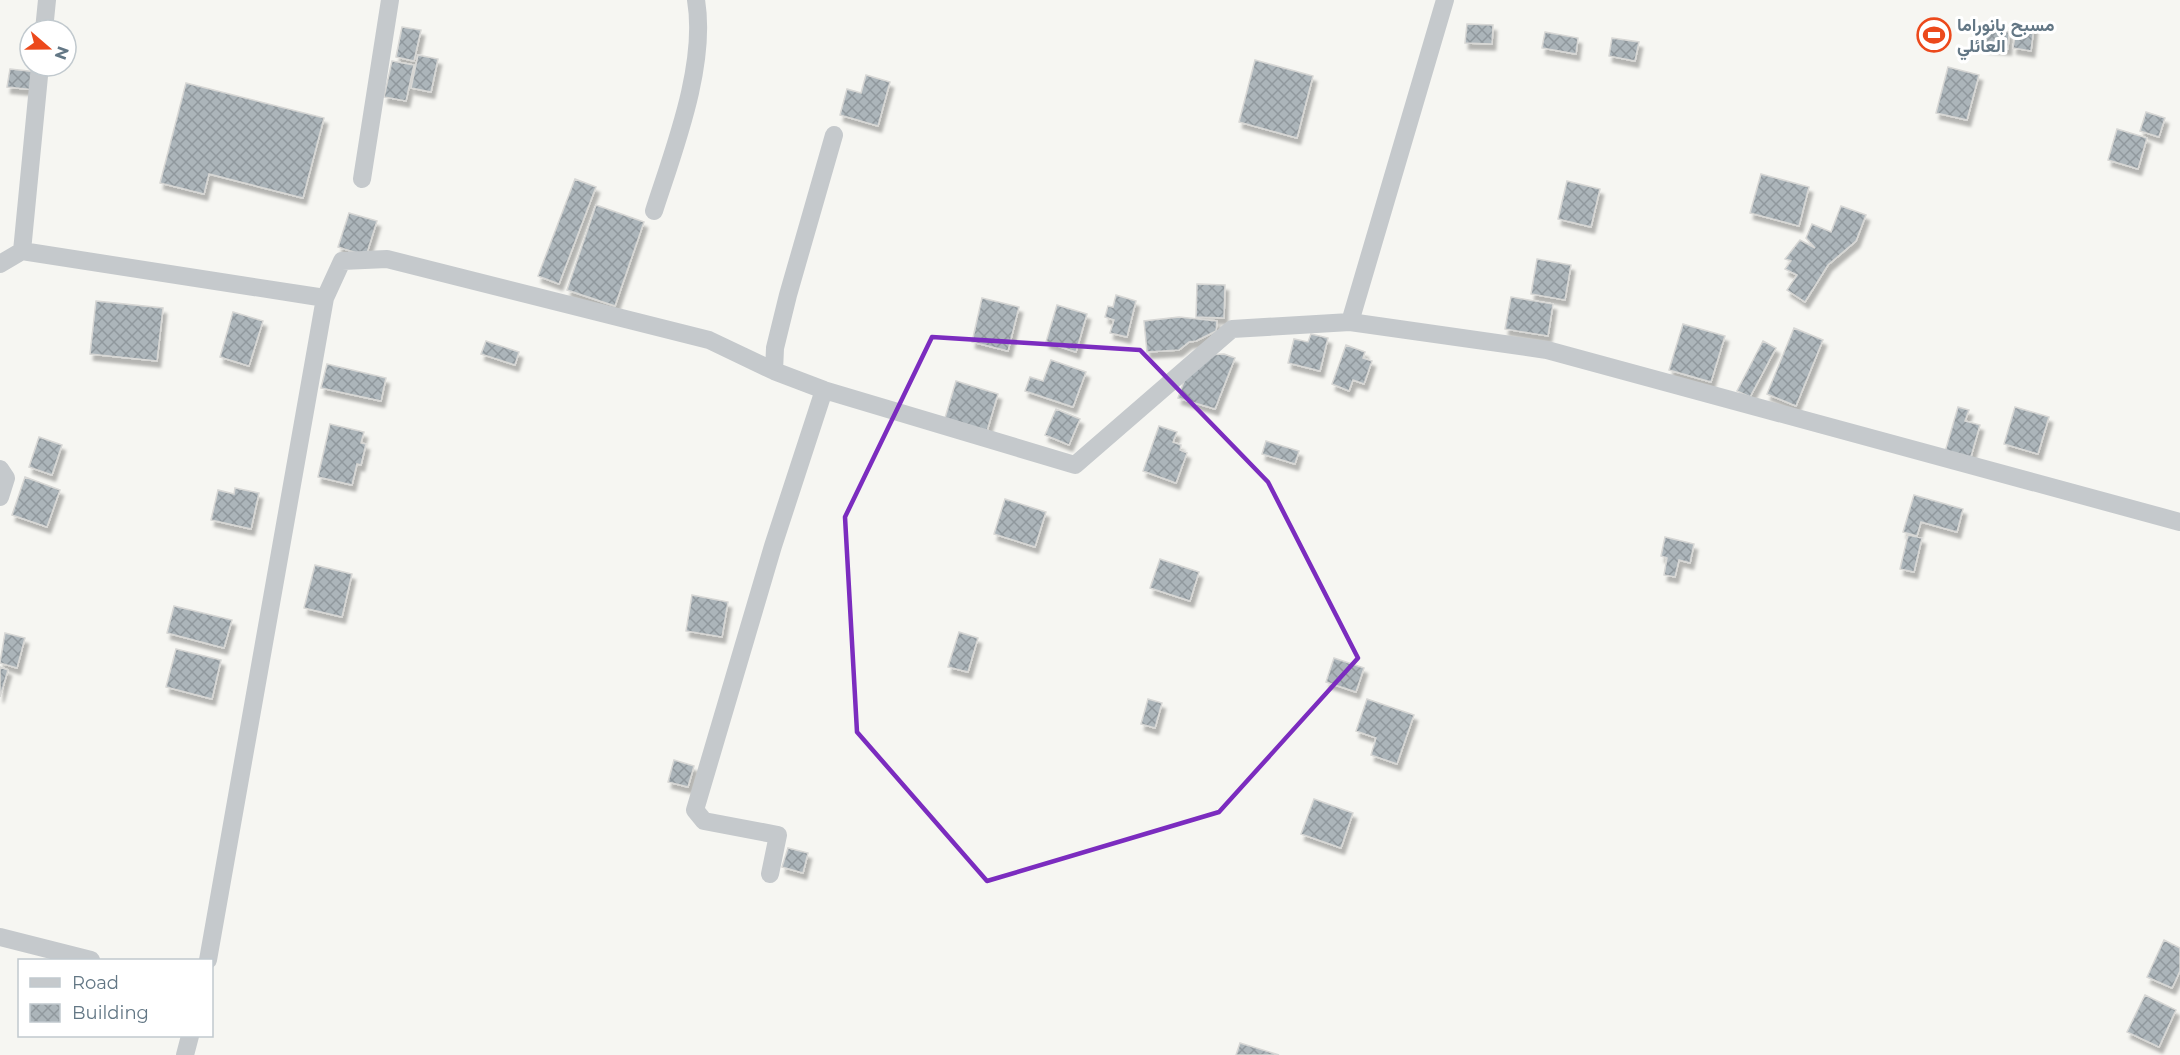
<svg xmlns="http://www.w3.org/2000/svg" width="2180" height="1055" viewBox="0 0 2180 1055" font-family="Montserrat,Vazirmatn,sans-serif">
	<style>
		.building { fill: url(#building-cross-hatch); stroke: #d7d7d5; stroke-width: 1.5; filter: url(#shadow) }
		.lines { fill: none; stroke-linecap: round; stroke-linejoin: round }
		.street { stroke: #c5c9cc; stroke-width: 18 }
		.marked { fill: none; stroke: #7b2cbf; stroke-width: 4.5; stroke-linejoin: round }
		.labels { text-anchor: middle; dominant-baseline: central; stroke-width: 6; stroke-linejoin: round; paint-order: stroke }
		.poi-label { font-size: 18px; font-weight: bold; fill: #637785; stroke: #fff; text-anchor: start }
	</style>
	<defs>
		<pattern id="building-cross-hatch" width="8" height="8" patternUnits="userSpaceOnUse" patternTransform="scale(1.5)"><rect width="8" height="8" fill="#acb5ba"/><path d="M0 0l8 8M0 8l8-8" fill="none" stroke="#90989d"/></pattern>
		<filter id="shadow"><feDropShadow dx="3.5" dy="6" stdDeviation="1.5" flood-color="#0004"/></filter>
	</defs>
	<rect width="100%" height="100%" fill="#f6f6f2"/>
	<path class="building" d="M1467 24 1493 25 1492 44 1465 43Z
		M2017 24 2034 26 2031 51 2013 48Z
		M402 27 421 30 414 61 396 57Z
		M1986 30 2009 32 2008 49 1985 47Z
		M1545 32 1578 38 1576 54 1542 48Z
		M1612 38 1639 42 1635 61 1609 56Z
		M418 55 438 59 431 92 411 88Z
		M1255 60 1313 76 1297 138 1239 122Z
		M392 61 414 65 406 101 384 97Z
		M1948 67 1979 75 1967 120 1936 113Z
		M10 69 37 72 35 90 7 87Z
		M866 75 890 82 878 126 840 115 847 89 861 93Z
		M186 83 324 118 303 198 209 174 204 194 160 183Z
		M2146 112 2165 118 2159 137 2140 131Z
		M2117 129 2147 138 2138 169 2108 160Z
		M1761 174 1809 187 1799 226 1750 213Z
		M575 179 596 187 559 284 538 276Z
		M1567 181 1600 189 1591 227 1558 219Z
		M596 205 644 222 615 306 567 290Z
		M1841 206 1866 215 1856 241 1828 265 1805 302 1787 290 1797 275 1785 269 1791 261 1785 259 1800 240 1815 248 1806 238 1812 224 1831 232Z
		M349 213 377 221 366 256 338 247Z
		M1537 259 1571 265 1565 300 1531 294Z
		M1197 284 1225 285 1224 318 1196 317Z
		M1116 295 1136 301 1127 337 1110 333 1114 320 1105 317 1108 306 1113 307Z
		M1511 297 1553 304 1548 336 1505 329Z
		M982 298 1019 307 1008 351 972 342Z
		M96 301 163 308 157 361 90 354Z
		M1057 305 1087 314 1076 352 1046 342Z
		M233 312 263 321 249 366 220 357Z
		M1179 317 1217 321 1216 331 1196 341 1189 342 1179 350 1147 352 1144 321Z
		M1683 324 1725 336 1711 382 1669 370Z
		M1794 328 1823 340 1796 406 1767 394Z
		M1311 334 1328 338 1320 371 1288 363 1294 339 1308 342Z
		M486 341 519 352 515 365 481 354Z
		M1763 341 1776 348 1750 397 1737 391Z
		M1346 345 1365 352 1363 358 1372 361 1364 384 1353 380 1349 391 1332 384Z
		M1224 354 1235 358 1215 409 1178 398 1187 373 1207 355Z
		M1051 360 1086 372 1073 407 1025 391 1030 377 1043 381Z
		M327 364 386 378 381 401 321 388Z
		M956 381 998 394 987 431 945 418Z
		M1958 407 1969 410 1965 421 1980 425 1970 460 1945 452Z
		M2015 407 2049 417 2038 454 2004 444Z
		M1056 409 1080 419 1069 445 1045 435Z
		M330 424 364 432 361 443 366 444 361 465 357 464 352 485 318 477Z
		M1159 426 1177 432 1173 442 1181 445 1180 450 1187 453 1176 483 1143 471Z
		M39 437 62 445 52 475 29 467Z
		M1266 441 1299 451 1295 464 1262 454Z
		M25 477 60 490 47 527 12 515Z
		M235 488 259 493 251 529 211 520 218 490 234 494Z
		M1914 495 1963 509 1957 532 1921 522 1917 536 1903 532Z
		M1005 499 1046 512 1035 547 994 534Z
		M1908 535 1922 538 1914 572 1900 569Z
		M1665 537 1694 544 1690 563 1679 560 1675 577 1664 575 1667 558 1661 556Z
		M1160 559 1199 572 1190 601 1150 588Z
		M315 565 352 574 342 617 304 608Z
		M692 595 728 602 722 637 686 631Z
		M174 606 232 620 224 648 167 633Z
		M959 632 978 638 968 672 948 667Z
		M5 633 25 638 17 668 0 663Z
		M176 649 221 660 212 699 166 687Z
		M1334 658 1364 668 1356 692 1326 682Z
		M0 667 8 670 0 697Z
		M1148 699 1162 703 1155 728 1141 724Z
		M1367 699 1414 715 1397 764 1371 755 1376 738 1356 731Z
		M674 760 694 766 688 787 668 782Z
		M1314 799 1353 813 1341 848 1301 834Z
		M788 848 808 853 803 873 782 867Z
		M2164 940 2180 948V971L2172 988 2147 977Z
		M2145 995 2176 1010 2159 1047 2127 1032Z
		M1240 1043 1279 1055H1236Z"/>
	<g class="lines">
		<path class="street" d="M44 30 47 0
			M40 66 22 251 325 298
			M362 179 390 0
			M654 211C674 149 707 65 696 0
			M0 264 22 251
			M1350 322 1445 0
			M774 371 775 348 788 295 834 135
			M0 469 6 478 0 497
			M770 874 778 835 704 821 695 810 773 546 824 390
			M0 937 91 960
			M208 960 325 298 342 261 387 259 709 340 774 371 824 390 1075 465 1232 329 1350 322 1547 350 2180 522
			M185 1055 190 1036"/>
	</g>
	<path class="marked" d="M932 337 1140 350 1268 482 1358 658 1219 812 987 881 857 732 845 517Z"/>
	<defs>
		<g id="stadium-ring" transform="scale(1.725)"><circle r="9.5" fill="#fff" stroke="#ec491c" stroke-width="1.5"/><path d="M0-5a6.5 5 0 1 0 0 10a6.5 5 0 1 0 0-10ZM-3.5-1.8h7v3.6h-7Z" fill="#ec491c"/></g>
	</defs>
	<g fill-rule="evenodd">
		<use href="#stadium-ring" x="1934" y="35"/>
	</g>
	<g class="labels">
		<g class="poi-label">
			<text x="1957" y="25">مسبح بانوراما<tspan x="1957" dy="21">العائلي</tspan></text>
		</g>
	</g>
	<rect x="18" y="959" width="195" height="78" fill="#ffffff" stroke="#c1c9ce" stroke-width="1.5"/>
	<rect x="30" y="978" width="30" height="9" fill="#c5c9cc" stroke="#c1c9ce" stroke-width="1.5"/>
	<text x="72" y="989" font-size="18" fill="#637785">Road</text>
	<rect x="30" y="1004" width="30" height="18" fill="url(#building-cross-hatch)" stroke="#c1c9ce" stroke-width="1.5"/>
	<text x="72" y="1019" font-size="18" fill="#637785">Building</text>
	<g transform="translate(48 48) rotate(110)"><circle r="28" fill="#ffffff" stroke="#c1c9ce" stroke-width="1.5"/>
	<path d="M0-4.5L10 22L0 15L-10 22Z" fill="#ec491c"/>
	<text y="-9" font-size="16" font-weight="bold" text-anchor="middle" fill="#637785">N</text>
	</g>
</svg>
